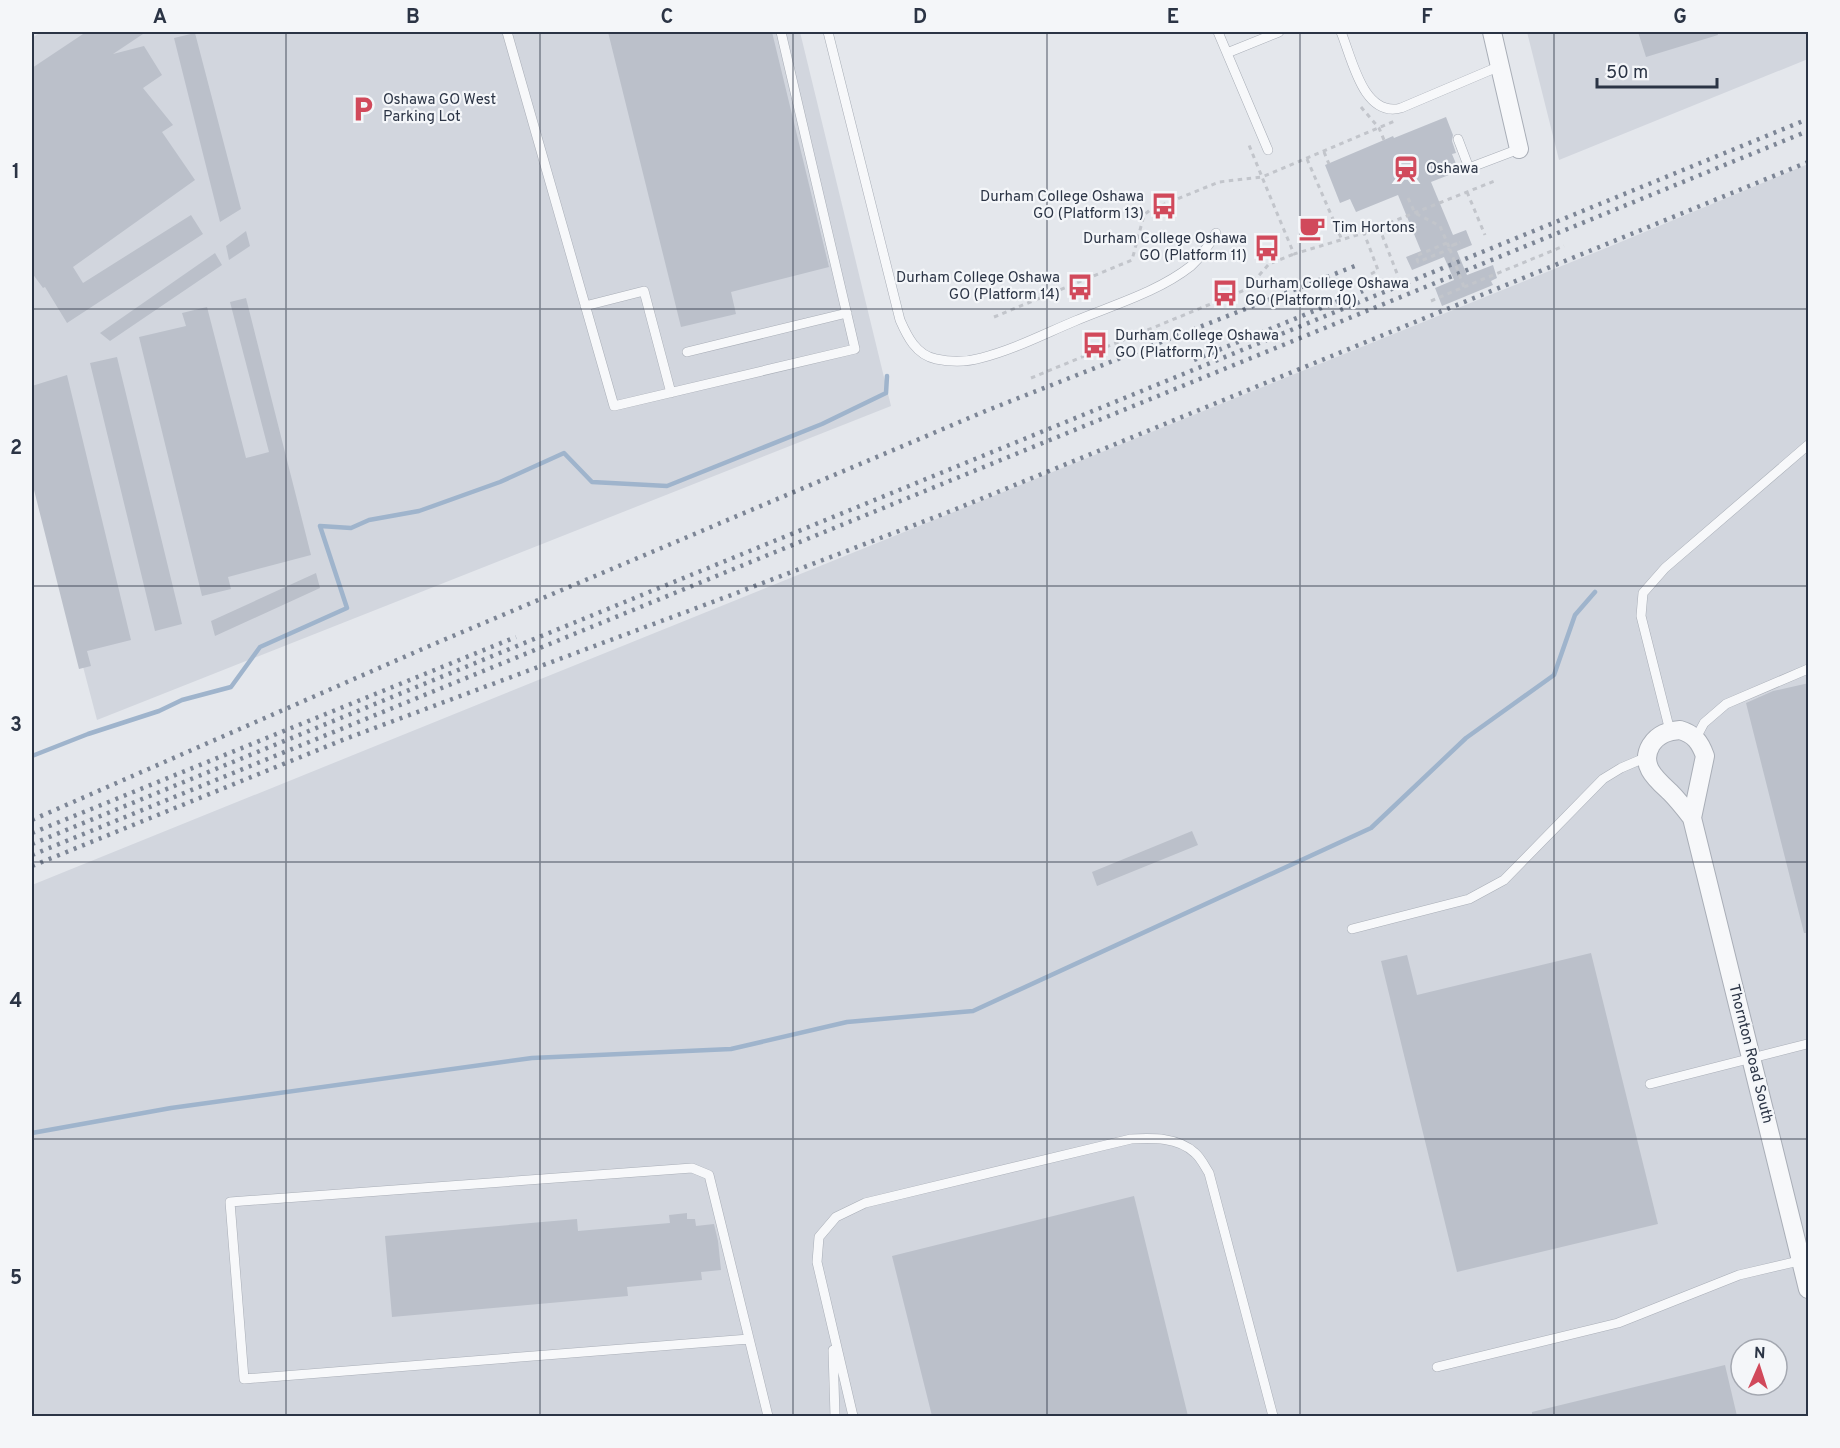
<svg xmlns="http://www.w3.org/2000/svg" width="1840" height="1448" viewBox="0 0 1840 1448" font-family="Overpass,sans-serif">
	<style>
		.built { fill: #d2d6de; fill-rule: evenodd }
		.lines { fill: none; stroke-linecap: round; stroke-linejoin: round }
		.stream { stroke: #9fb4cc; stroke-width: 4.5 }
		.building { fill: #bbc0ca }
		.service-casing { stroke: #a9aeb7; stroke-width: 10 }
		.minor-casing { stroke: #a9aeb7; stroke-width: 20 }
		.path { stroke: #c2c5cb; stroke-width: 3; stroke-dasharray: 4.5 4.5; stroke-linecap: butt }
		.service { stroke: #f7f8fa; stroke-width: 9 }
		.minor { stroke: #f7f8fa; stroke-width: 18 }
		.rail { stroke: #7d8696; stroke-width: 4.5; stroke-dasharray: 3 6; stroke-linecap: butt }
		.path-bridge { stroke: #c2c5cb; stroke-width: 3; stroke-dasharray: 4.5 4.5; stroke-linecap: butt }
		.grid { fill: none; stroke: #2b3445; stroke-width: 1.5; stroke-opacity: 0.55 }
		.labels { text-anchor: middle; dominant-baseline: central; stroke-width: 4.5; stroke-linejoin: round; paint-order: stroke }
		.poi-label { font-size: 15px; fill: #2b3445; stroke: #f4f6f9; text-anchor: start }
		.street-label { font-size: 15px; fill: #2b3445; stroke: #f4f6f9 }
		.neatline { fill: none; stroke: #2b3445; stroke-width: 2 }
		.grid-label { font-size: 20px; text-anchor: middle; font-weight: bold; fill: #2b3445 }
	</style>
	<rect width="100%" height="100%" fill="#e4e7ec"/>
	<path class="built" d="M41 32H800L891 406 97 720 32 472V38Z
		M1527 32H1808V59L1559 160Z
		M1808 164V1416H32V885L1611 246ZM1741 1349H1777V1385H1741Z"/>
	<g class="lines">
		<path class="stream" d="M32 756 88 734 159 711 182 700 231 687 260 647 347 608 320 526 351 528 369 520 419 511 500 482 564 453 592 482 667 486 822 424 886 393 887 376
			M32 1133 171 1108 532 1058 731 1049 847 1022 973 1011 1371 828 1466 738 1554 675 1575 615 1595 592"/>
	</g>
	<path class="building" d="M86 32H146L113 54 144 46 162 75 143 88 173 125 162 132 195 180 73 267 83 283 191 215 203 234 67 323 45 287 43 288 32 273V68Z
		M608 32H772L829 267 731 292 736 314 681 327Z
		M1638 32H1717L1718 35 1646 57Z
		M195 33 241 209 220 222 174 38Z
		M1446 117 1453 135 1452 141 1456 153 1452 154 1459 171 1431 182 1453 235 1466 230 1472 245 1457 251 1467 275 1493 265 1497 278 1491 281 1493 285 1442 306 1435 288 1454 280 1444 257 1412 270 1406 257 1421 251 1398 195 1356 212 1350 199 1340 203 1325 165 1384 140 1393 136 1394 138Z
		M246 231 250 246 229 260 226 246Z
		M215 253 222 265 110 341 100 333Z
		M246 298 311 555 228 577 231 589 202 596 139 337 186 326 182 313 207 307 246 458 269 452 230 302Z
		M117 357 182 624 155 631 90 363Z
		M67 375 131 640 87 651 91 666 79 669 32 482V386Z
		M316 573 320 588 215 636 211 621Z
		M1809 683V933H1804L1746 703 1773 691Z
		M1192 831 1198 845 1097 886 1092 872Z
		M1591 953 1658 1224 1457 1272 1381 961 1407 955 1417 995Z
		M1134 1196 1188 1416H932L892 1256Z
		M687 1213V1219H695L696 1226 714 1224 718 1241 721 1270 701 1272 702 1280 627 1287 628 1296 392 1317 385 1236 577 1219 578 1231 670 1223 669 1215Z
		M1725 1365 1737 1416H1532V1412Z"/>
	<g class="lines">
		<g class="service-casing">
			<path id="service" d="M507 32 614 406 855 349 781 32
				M828 32 900 320C907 336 916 355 936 359 950 362 967 362 981 358 1013 350 1044 334 1075 321 1113 305 1158 292 1191 266 1201 257 1209 245 1216 233
				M1218 32 1268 150
				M1341 32C1352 58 1363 118 1401 108L1500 66
				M1227 53 1279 32
				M1458 139 1469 168 1519 149
				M585 306 644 291 671 393
				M687 352 847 313
				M1670 731 1641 616 1643 593 1665 568 1808 445
				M1696 738 1704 723 1726 704 1808 669
				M1352 929 1469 899 1504 880 1603 779 1621 768 1647 757
				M1650 1084 1807 1044
				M749 1339 244 1379 230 1202 692 1168 709 1175 768 1416
				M833 1350 835 1416
				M1437 1367 1618 1323 1739 1275 1803 1260
				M853 1416 817 1262 819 1237 836 1217 865 1203 1131 1139C1153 1138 1178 1137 1195 1153 1201 1158 1205 1167 1209 1173L1273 1416"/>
		</g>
		<g class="minor-casing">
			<path id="minor" d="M1492 32 1519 149
				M1680 730C1694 734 1700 742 1705 756L1692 818C1685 809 1678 800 1670 792 1656 779 1639 765 1651 745 1658 734 1668 731 1680 730Z
				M1692 818 1808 1289"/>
		</g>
		<path class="path" d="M1361 107 1379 128 1384 140
			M1324 152 1329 164
			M1307 159 1342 240
			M1467 192 1485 235
			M1408 198 1415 213 1440 226 1449 247 1460 242
			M1379 227 1398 276
			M1364 233 1497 180
			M1447 243 1416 256 1418 262 1450 249
			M1371 274 1378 270 1364 233 1294 254 1262 177 1395 121
			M1464 287 1564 246
			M994 317 1132 260 1144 215 1150 210 1219 182 1262 177 1249 145
			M1031 378 1247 289 1269 264 1294 254"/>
		<use href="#service" class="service"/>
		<use href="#minor" class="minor"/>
		<path class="rail" d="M1194 360 1363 291
			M32 820 427 647 988 410 1360 264
			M32 833 516 637
			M32 844 1808 119
			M32 855 1808 131
			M32 866 345 739 734 594 951 511 1808 162"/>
		<path class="path-bridge" d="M1431 301 1464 287 1449 247 1460 242"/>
	</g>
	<path class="grid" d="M286 32V1416M540 32V1416M793 32V1416M1047 32V1416M1300 32V1416M1554 32V1416M32 309H1808M32 586H1808M32 862H1808M32 1139H1808"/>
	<defs>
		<g id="parking-bare" transform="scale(2.07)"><path d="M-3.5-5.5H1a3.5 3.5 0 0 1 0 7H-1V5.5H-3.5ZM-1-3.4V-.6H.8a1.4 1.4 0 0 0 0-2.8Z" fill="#d1495b" stroke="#f4f6f9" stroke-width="2.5" paint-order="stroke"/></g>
		<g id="station-bare" transform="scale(2.07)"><path d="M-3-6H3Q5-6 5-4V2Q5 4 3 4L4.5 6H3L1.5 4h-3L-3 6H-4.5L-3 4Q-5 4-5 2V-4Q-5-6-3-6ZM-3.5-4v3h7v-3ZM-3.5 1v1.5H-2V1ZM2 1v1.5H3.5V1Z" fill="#d1495b" stroke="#f4f6f9" stroke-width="2.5" paint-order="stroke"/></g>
		<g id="bus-bare" transform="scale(2.07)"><path d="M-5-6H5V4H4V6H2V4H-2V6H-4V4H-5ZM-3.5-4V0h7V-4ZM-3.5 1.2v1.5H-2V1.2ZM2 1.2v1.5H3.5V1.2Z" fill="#d1495b" stroke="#f4f6f9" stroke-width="2.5" paint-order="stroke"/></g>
		<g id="cafe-bare" transform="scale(2.07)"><path d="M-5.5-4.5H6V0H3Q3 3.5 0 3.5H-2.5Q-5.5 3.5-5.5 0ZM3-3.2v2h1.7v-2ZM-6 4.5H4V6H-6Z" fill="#d1495b" stroke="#f4f6f9" stroke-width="2.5" paint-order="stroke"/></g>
	</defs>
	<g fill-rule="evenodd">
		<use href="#parking-bare" x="363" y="109"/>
		<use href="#station-bare" x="1406" y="169"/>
		<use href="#bus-bare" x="1164" y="206"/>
		<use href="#cafe-bare" x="1312" y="228"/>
		<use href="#bus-bare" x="1267" y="248"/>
		<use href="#bus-bare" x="1080" y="287"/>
		<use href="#bus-bare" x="1225" y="293"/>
		<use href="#bus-bare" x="1095" y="345"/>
	</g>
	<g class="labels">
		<g class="poi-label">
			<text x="383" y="100">Oshawa GO West<tspan x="383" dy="17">Parking Lot</tspan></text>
			<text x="1426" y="169">Oshawa</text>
			<text x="1144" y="197" text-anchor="end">Durham College Oshawa<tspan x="1144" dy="17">GO (Platform 13)</tspan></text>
			<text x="1332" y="228">Tim Hortons</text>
			<text x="1247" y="239" text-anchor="end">Durham College Oshawa<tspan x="1247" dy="17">GO (Platform 11)</tspan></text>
			<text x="1060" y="278" text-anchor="end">Durham College Oshawa<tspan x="1060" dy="17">GO (Platform 14)</tspan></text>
			<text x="1245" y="284">Durham College Oshawa<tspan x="1245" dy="17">GO (Platform 10)</tspan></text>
			<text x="1115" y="336">Durham College Oshawa<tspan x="1115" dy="17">GO (Platform 7)</tspan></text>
		</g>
		<g class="street-label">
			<text transform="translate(1750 1054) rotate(76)">Thornton Road South</text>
		</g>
	</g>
	<rect width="1840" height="1448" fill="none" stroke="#f4f6f9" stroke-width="66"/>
	<g transform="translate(1759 1367) rotate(3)"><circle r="28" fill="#f4f6f9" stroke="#a4a8b1" stroke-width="1.5"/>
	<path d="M0-4.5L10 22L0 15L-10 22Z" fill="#d1495b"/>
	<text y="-9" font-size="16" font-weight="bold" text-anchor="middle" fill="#2b3445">N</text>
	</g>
	<path d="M1597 78v9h120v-9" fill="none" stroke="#2b3445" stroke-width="3"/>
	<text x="1606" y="78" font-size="18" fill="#2b3445" stroke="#f4f6f9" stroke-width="4.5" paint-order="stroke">50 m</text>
	<rect x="33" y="33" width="1774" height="1382" class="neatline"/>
	<g class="grid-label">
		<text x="160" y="23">A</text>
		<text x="413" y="23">B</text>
		<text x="667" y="23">C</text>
		<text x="920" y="23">D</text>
		<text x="1173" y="23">E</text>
		<text x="1427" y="23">F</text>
		<text x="1680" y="23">G</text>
		<text x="16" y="178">1</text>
		<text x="16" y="454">2</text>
		<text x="16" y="731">3</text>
		<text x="16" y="1007">4</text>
		<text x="16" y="1284">5</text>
	</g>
</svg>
